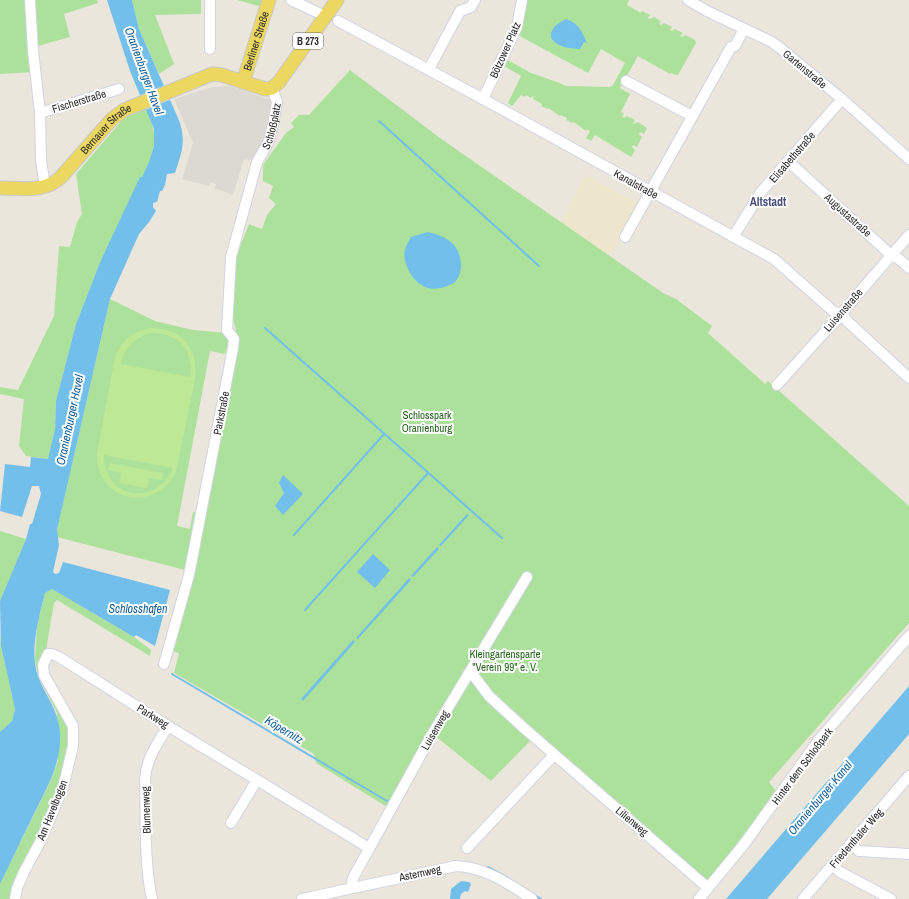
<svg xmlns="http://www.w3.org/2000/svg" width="909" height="899" viewBox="0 0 909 899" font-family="'Archivo Narrow',sans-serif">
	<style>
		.education { fill: #ede5cc }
		.green { fill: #abe19a; fill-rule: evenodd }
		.pitch { fill: #bde896; fill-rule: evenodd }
		.plaza { fill: #dcd9d3 }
		.water { fill: #72bfeb }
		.pier { fill: #ebe6dc }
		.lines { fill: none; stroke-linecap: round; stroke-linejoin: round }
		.stream { stroke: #72bfeb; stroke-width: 2 }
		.minor-casing { stroke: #d1d3e2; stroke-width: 12 }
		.major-casing { stroke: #c8c8c8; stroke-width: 15 }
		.minor { stroke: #fff; stroke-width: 10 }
		.major { stroke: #ecd860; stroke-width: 13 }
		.labels { text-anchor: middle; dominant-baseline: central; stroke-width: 4; stroke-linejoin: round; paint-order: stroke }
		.shield { fill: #fff; stroke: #6a6a6a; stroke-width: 1 }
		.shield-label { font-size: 10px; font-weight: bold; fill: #2a2a2a }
		.street-label { font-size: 11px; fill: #2a2a2a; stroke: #fff }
		.park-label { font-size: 11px; fill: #24641c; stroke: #fff }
		.water-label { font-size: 12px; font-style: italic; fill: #115c96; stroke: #fff }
		.neighbourhood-label { font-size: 12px; font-weight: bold; fill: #4b4f79; stroke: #fff }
	</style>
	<rect width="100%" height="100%" fill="#ebe6dc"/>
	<path class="education" d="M586 175 638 203 610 256 561 222Z"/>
	<path class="green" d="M0 0H97L98 3 64 14 70 37 31 48 34 72 0 74Z
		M132 0H201V14L155 15 174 64 159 74 139 29Z
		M237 0H263L259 6Z
		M525 0H629L627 5 641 13 642 11 650 15 648 18 650 19 654 17 661 21 659 24 661 25 664 23 672 27 670 30 672 31 675 29 683 33 680 36 682 37 686 35 695 40 696 43 678 75H676L671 73 670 74 638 56 620 88 630 94 621 112 624 114 622 117 624 118 627 116 635 120 633 123 634 124 638 122 647 128 644 134 640 132 639 134 642 137 637 147 633 145 632 147 635 150 631 157 595 135 591 141 586 138 590 131 586 129V131L574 122 573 123 566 120 567 118 561 115 560 116 548 108 547 109 541 106 542 104 533 99 534 97 533 96 531 98 526 95 525 97 521 95 512 106 508 103 521 76 501 64 504 58 531 73 557 82 566 86 610 87 613 85 625 63 601 49 588 73 516 34Z
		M350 70 440 138 663 293 676 299 712 326 708 333 765 384 768 381 909 506V623L769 782 776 791 706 885 533 738 491 781 434 735 392 810 316 763 314 754 174 673 179 653 172 651 200 547 238 338 231 312 235 260 249 224 262 229 267 215 276 204 269 198 273 186 263 181V165L286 133 294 127 291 123 299 115H309ZM279 483 303 494 284 493Z
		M145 106C159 138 157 147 142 177L140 178 101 260 76 324 56 401 55 429 48 459 26 456 19 446 24 399 0 394V387L18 390 54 316 59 246 70 247 77 222 82 214 76 174 124 118Z
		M110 299 155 321 193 330 226 333 230 339 225 354 210 351 177 526 190 529 193 512 198 513 185 570 57 537V530Z
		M0 531 26 539 0 601Z
		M52 589 134 637 151 650 150 656 57 600 54 603 47 644 46 657 43 665 73 726 63 788 15 899H0V884L49 784 58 761 57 713 38 676 35 661 37 627 45 593Z
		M0 630 1 646 15 709 12 721 0 732Z"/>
	<path class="pitch" d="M150 328C182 328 198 347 195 379L176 472C155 514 96 502 97 453L115 357C123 340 130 333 150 328ZM150 333C176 332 195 349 190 377L121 364C124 348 134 338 150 333ZM104 455 173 468C156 508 104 499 104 455Z
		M110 463 163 473 162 480 149 478 147 488 119 483 121 473 108 470Z"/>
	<path class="plaza" d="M230 86 277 102 273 125 253 161 244 159 233 195 214 188 216 184 211 182 209 186 182 179 193 143 174 99 212 87Z"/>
	<path class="water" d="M107 0H132L139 29 178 118C187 141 182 151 175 173L167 174 165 185 162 191H160L157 202 153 203V207L156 211 149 222 139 234 110 299 57 530 59 545 53 572 55 574 59 573 63 562 170 590 155 646 136 635 134 637 52 589 45 593C39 618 29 651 38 676 45 695 59 711 60 733 62 764 45 791 32 818 21 840 11 862 0 884V732L12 721 15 709 1 646 0 601 26 539 30 524H32L41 494 39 486H32L22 517 0 511 5 464 30 467 31 457 48 459 55 429 56 401 76 324 101 260 140 177H142L149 162 154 146V129L130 71Z
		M566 19C579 23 582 32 587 43L584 42 580 49C569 48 558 48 551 38 550 28 557 24 566 19Z
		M428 232C447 236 461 245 461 266 461 271 459 278 455 282 453 284 449 285 447 286 430 293 417 286 409 271 402 257 403 250 411 237Z
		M283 475 303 494 283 515 275 506 284 493 279 483Z
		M467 514 469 515 441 546 439 545Z
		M437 547 439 549 413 577 411 576Z
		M373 554 390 570 375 588 357 572Z
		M409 578 411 580 358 639 356 638Z
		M353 640 355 642 303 701 301 699Z
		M909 686V734L767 899H726Z
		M461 881 469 882 471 884 468 892 465 891 461 894 460 899H450L451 889Z"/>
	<path class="pier" d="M166 85 172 99 145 110 138 96Z"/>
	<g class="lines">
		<path class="stream" d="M379 121 539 266
			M265 328 502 538
			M294 535 384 434
			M305 610 428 473
			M172 674 387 801
			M488 867 508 878
			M533 894 541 899"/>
		<g class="minor-casing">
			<g id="minor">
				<path d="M30 0 33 51 40 113 41 160 44 180 47 187"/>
				<path d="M210 0V49"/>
				<path d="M291 0 325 16"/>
				<path d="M688 0 707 11 772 42 780 48 842 99 909 159"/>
				<path d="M338 21 483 99 774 259 834 312 843 314"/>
				<path d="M429 69 460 11 471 7 475 0"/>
				<path d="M626 81 692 116"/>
				<path d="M483 99 517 27 522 0"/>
				<path d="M40 113 119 89"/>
				<path d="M788 161 891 255 899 259 909 268"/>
				<path d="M625 237 731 47 735 46 744 29"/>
				<path d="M733 237 761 192 842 99"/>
				<path d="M843 314 846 320 909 378"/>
				<path d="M777 385 832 324 843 314 845 309 909 235"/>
				<path id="s1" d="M164 664 189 575 233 348 234 339 227 330 231 257 257 162 268 143 273 125 277 102 272 88"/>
				<path d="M471 672 489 696 525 729 708 888"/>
				<path d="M231 823 257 780"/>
				<path d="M851 845 859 851 909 854"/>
				<path d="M467 848 554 755"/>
				<path d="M833 865 840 872 891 899"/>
				<path d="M353 888 352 883 353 878 434 731 527 577"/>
				<path d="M15 899 17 888 24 872 40 842 63 788 73 746V726L44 675 43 665 48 654H52L59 657 168 726 369 848"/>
				<path d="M152 899C144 863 146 817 145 779 146 759 158 743 168 726"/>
				<path d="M302 899 456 866C485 867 509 884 532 899"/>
				<path d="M699 899 745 843 818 741 909 636"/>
				<path d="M803 899 909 776"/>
			</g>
		</g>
		<g class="major-casing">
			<g id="major">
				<path id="s2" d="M243 82 269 0"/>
				<path id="s3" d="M0 188C21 188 45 193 61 177L112 119 124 110 205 77 212 74 222 75 265 89 272 88 279 82 337 0"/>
			</g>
		</g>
		<use href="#minor" class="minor"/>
		<use href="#major" class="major"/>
	</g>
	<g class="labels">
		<rect class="shield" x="293" y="33" width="30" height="16" rx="3"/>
		<g class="shield-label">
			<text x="308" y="41">B 273</text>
		</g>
		<g class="street-label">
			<text stroke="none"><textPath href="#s2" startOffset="43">Berliner Straße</textPath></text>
			<text transform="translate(505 50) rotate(-66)">Bötzower Platz</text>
			<text transform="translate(805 69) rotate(40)">Gartenstraße</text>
			<text transform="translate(79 101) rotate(-17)">Fischerstraße</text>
			<text stroke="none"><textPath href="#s1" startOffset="555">Schloßplatz</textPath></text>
			<text stroke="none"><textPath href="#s3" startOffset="130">Bernauer Straße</textPath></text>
			<text transform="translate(792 157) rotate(-49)">Elisabethstraße</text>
			<text transform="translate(636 184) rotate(29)">Kanalstraße</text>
			<text transform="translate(848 215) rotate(42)">Augustastraße</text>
			<text transform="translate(843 310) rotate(-49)">Luisenstraße</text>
			<text transform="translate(221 413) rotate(-79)">Parkstraße</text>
			<text transform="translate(153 716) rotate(32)">Parkweg</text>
			<text transform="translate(435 730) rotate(-60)">Luisenweg</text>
			<text transform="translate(802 766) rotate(-53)">Hinter dem Schloßpark</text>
			<text transform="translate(52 810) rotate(-68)">Am Havelbogen</text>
			<text transform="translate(146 810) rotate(-92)">Blumenweg</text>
			<text transform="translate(632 821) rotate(40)">Lilienweg</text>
			<text transform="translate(856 838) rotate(-49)">Friedenthaler Weg</text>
			<text transform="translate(420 873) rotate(-12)">Asternweg</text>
		</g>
		<g class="park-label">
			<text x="427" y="415">Schlosspark<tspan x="427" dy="13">Oranienburg</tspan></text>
			<text x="505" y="654">Kleingartensparte<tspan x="505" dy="13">"Verein 99" e. V.</tspan></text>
		</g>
		<g class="water-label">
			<text transform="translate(144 71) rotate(70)">Oranienburger Havel</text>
			<text transform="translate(70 420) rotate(-78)">Oranienburger Havel</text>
			<text x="138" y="609">Schlosshafen</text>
			<text transform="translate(284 730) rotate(31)">Köpernitz</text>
			<text transform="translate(820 798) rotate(-50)">Oranienburger Kanal</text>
		</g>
		<g class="neighbourhood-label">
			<text x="768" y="202">Altstadt</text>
		</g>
	</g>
</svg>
